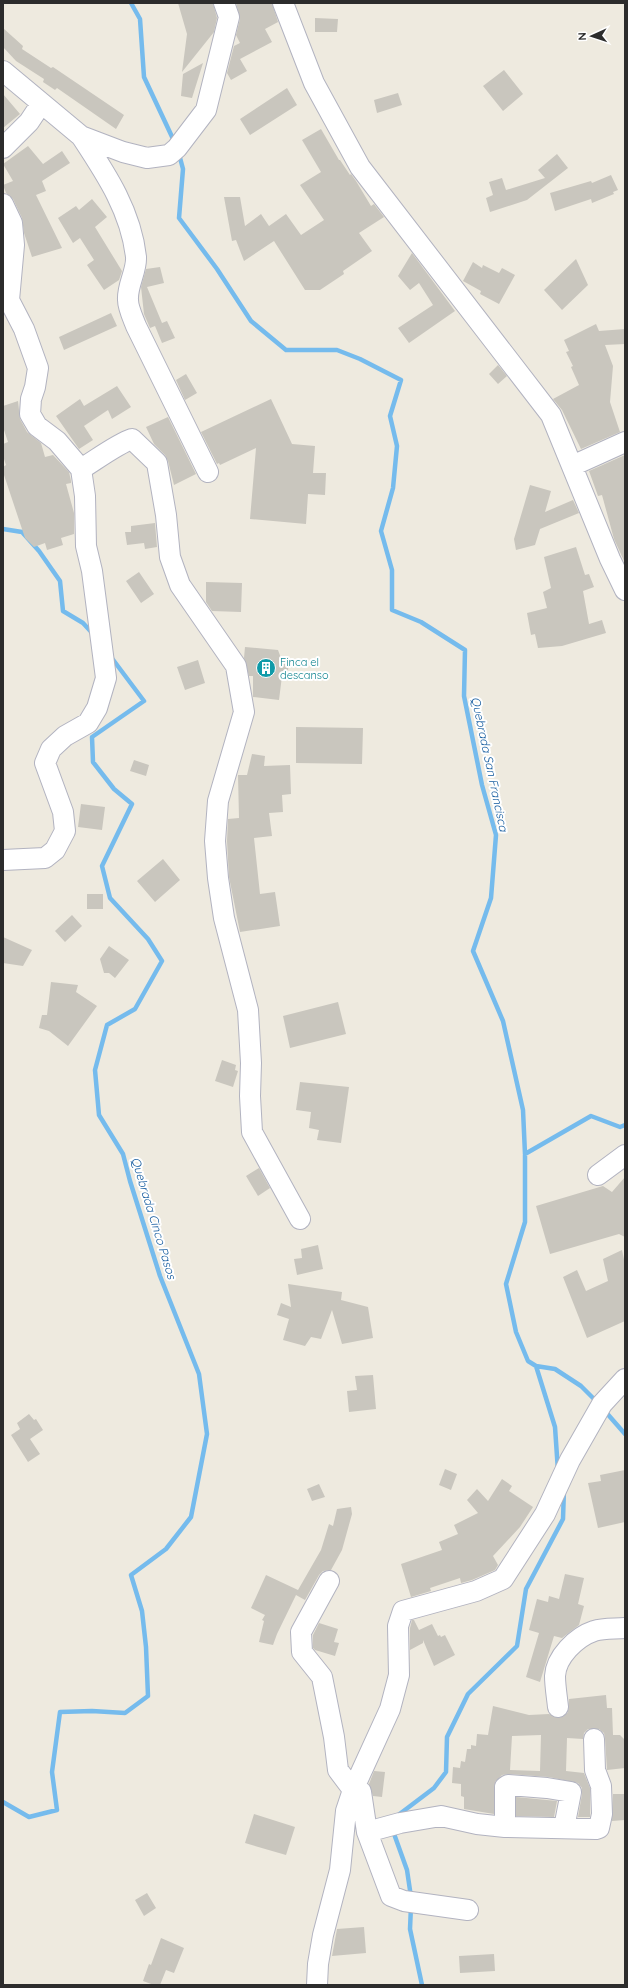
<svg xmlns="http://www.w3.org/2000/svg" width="628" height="1988" viewBox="0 0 628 1988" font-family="Quicksand,sans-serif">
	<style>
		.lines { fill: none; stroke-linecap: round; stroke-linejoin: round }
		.stream { stroke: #75bbed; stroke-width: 4.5 }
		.building { fill: #c9c6be; fill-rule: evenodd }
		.minor-casing { stroke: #b2b3c0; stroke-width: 22 }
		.minor { stroke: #fff; stroke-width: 20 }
		.labels { text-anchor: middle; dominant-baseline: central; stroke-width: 4; stroke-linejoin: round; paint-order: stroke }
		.culture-label { font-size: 11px; fill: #0d838f; stroke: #fff; text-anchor: start }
		.water-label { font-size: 12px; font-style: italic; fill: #10589d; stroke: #fff }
	</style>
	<rect width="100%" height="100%" fill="#eeeadf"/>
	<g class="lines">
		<path class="stream" d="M131 3 140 19 144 77 174 141
			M179 154 183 169 179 218 217 269 251 321 286 350H337L360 359 401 380 390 416 397 446 393 488 381 531 392 570V610L421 622 465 650 464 696 482 785 496 835 491 898 473 951 503 1021 523 1110 525 1154V1222L506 1284 516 1332 528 1361 536 1366 555 1369 581 1386 598 1403
			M3 529 22 532 39 551 60 581 63 611 83 623 94 635
			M525 1154 591 1116 620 1127 625 1125
			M536 1366 555 1427 558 1471
			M604 1410 625 1434
			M3 1802 29 1817 57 1810 52 1772 60 1712 92 1711 125 1713 148 1696 146 1647 142 1611 131 1575 166 1549 191 1517 207 1434 199 1374 160 1276 130 1181 123 1154 99 1115 95 1070 107 1025 135 1009 162 961 148 939 110 898 102 866 132 804 114 789 93 762 92 737 144 701 111 657
			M397 1816 434 1788 446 1772 447 1737 468 1694 517 1646 526 1589 563 1519 564 1489
			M393 1831 407 1870 411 1897
			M411 1906 410 1929 422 1985"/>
	</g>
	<path class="building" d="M178 3H213L217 18 214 32 182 72 187 34Z
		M236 3H272L278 22 265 29 272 42 240 59 247 71 231 80 227 73 234 46 240 43 236 35 240 19Z
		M315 18 338 19 337 32H315Z
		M3 28 23 46 22 49 51 68 53 67 124 115 116 129 57 88 55 90 43 82 44 79 16 61 3 47Z
		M203 63 192 98 181 96 183 74Z
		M504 70 523 94 503 111 483 86Z
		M287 88 297 105 250 135 240 119Z
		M398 93 402 105 377 113 374 100Z
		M3 94 20 114 3 128Z
		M321 129 339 160H340L350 175 351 174 356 181 371 206 374 204 384 217 359 233 372 251 343 271 344 274 320 290H305L274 241 244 261 236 240 232 241 224 197H240L245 226 261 214 269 226 286 214 301 235 324 220 300 185 321 172 302 140Z
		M28 146 43 164 62 151 70 163 42 181 46 191 36 195 62 248 32 257 24 233 22 218 13 199 6 193 3 185 13 181 3 164Z
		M557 154 568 168 527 200 490 212 486 198 493 195 489 182 502 178 506 190 545 178 538 170Z
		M611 175 618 190 613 192 614 194 592 203 591 199 555 211 550 193 591 181 592 183Z
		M92 199 107 217 95 227 122 271 119 280 104 290 87 265 94 260 80 238 73 243 58 218 76 206 79 210Z
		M412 253 455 311 409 343 398 328 433 305 419 283 410 290 398 276Z
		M576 259 588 285 562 310 544 290Z
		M473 262 482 268 483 265 499 273 502 268 515 275 499 304 480 294 481 291 463 281Z
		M160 267 164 283 147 287 162 323 167 321 175 338 162 343 155 326 150 328 144 314 141 287 146 269Z
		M111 313 117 326 64 350 59 337Z
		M596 324 599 331 625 329V344L605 345 613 366 610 402 620 432 581 449 562 410 553 399 579 385 571 367 573 366 566 352 569 351 564 340Z
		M498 365 507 376 498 384 489 374Z
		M186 374 197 393 185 400 176 380Z
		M117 386 131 407 112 419 108 410 84 426 93 440 79 449 56 416 80 399 84 406Z
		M271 399 292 444 315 446 313 473H326L325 495 308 494 306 524 250 519 256 448 220 465 219 463 217 464 201 432Z
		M18 401 20 419 27 432 41 443 45 457 53 455 69 472 71 481V483L66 484 74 513V534L61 538 63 545 47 550 45 543 34 547 25 538 3 472V467L6 465 3 456V444L8 442 3 427V406Z
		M168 417 196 474 174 485 168 461 165 455 154 444 146 427Z
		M625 455V563L614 539 602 495 598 496 589 471Z
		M530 485 551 491 545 512 573 500 579 513 540 529 535 545 516 550 514 539Z
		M155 523 157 547 145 549 144 543 127 545 125 532H131V526Z
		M576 547 585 575 589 574 594 587 583 591 589 624 602 620 606 633 562 646 538 648 535 634 531 635 527 613 547 608 543 592 551 588 544 557Z
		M139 572 154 594 141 603 126 581Z
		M206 582 242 583 241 612 212 611 206 602Z
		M245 647 278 650 282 661 289 662 287 677 282 676 279 700 253 697V676H249L244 658Z
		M198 660 205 683 185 690 177 667Z
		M296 727 363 728 362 764 296 763Z
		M252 754 265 756 264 766 290 765 291 794 282 795 283 812 269 813 272 836 254 838 260 894 275 892 280 926 240 932 229 877 227 841 228 819 239 818 238 775H247Z
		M134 760 149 765 146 776 130 771Z
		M81 804 105 807 102 830 78 827Z
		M163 859 180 880 155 902 137 881Z
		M87 894H103V909H87Z
		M72 915 82 926 65 942 55 931Z
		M3 937 32 950 23 966 3 963Z
		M109 946 129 960 115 978 109 973H104L100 959Z
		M51 982 78 985 76 992 97 1006 68 1046 49 1031 39 1028 42 1015H47Z
		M338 1002 346 1034 290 1048 283 1016Z
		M222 1060 236 1065 235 1070 238 1071 233 1087 215 1081Z
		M300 1082 349 1087 341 1143 317 1140 319 1130 309 1128 311 1112 296 1110Z
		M259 1168 270 1188 258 1196 246 1176Z
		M625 1177V1237L619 1234 550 1254 536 1206 603 1186 612 1192Z
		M318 1245 323 1269 297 1275 294 1259 302 1258 301 1249Z
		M622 1250 625 1264V1321L587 1338 563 1277 577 1270 586 1291 608 1281 603 1259Z
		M288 1284 342 1292 341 1300 368 1307 373 1338 342 1344 332 1310 321 1339 311 1337 305 1346 283 1340 289 1319 277 1315 281 1303 291 1307Z
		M373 1375 376 1409 349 1412 347 1391 357 1390 355 1376Z
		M29 1414 34 1420 36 1419 43 1430 30 1439 40 1454 28 1462 11 1435 20 1429 17 1423Z
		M445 1469 457 1474 451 1490 439 1485Z
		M625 1470V1522L598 1528 588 1483 601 1481 600 1475Z
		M502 1479 512 1486 509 1491 533 1507 520 1527 493 1556 498 1565 495 1570 472 1580 461 1583 460 1578 430 1588 431 1591 411 1597 401 1564 442 1550 439 1542 458 1534 454 1525 478 1513 467 1500 477 1489 488 1501Z
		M319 1484 325 1497 312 1501 307 1489Z
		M351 1507 352 1514 342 1550 331 1570 323 1571 319 1575 305 1600 296 1595 277 1634 273 1645 259 1642 264 1621 262 1620 265 1615 251 1608 266 1575 298 1590 321 1550 329 1524 333 1526 337 1509Z
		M565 1574 584 1578 578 1604 584 1606 579 1625 562 1638 554 1636 540 1682 526 1677 539 1633 529 1630 537 1599 548 1602 549 1596 559 1599Z
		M412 1620H414L419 1630 432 1624 438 1636 440 1635 441 1637 445 1635 455 1655 434 1666 423 1640V1643L410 1650V1628Z
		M319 1623 338 1629 334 1642 339 1643 335 1656 315 1650 313 1648V1635Z
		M606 1695 607 1708H612L613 1735H620L625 1740V1768L607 1770 605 1738 604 1733 599 1729H588L584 1733 583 1739 567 1738 566 1771 584 1773 590 1788V1817H578L582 1794V1788L578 1783 549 1777 509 1774 502 1775 495 1782 494 1814 464 1809V1797L461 1796V1784L452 1783 453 1767 460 1768 461 1761 465 1762 467 1749H471V1745L476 1746 477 1734 488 1735 493 1706 529 1715 549 1714 559 1718 564 1716 568 1712 569 1699ZM541 1735 540 1771 510 1770 512 1736Z
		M374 1771 385 1772 382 1797 373 1796 369 1784Z
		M613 1794H625V1820L612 1821Z
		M516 1797 557 1801 554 1817 516 1816Z
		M254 1814 295 1827 286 1855 245 1843Z
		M147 1893 156 1908 144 1916 135 1900Z
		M364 1927 366 1953 332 1956 337 1929Z
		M161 1938 184 1948 174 1973 166 1970 160 1985H154L143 1981 149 1964 151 1965Z
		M494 1954 495 1971 460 1973 459 1956Z"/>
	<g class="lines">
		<g class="minor-casing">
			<path id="minor" d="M283 3 314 83 360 167 551 415 610 559 625 590
				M3 71 81 136 123 152 147 158 169 155 177 148 206 110 229 17 224 3
				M81 136C106 174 131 211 136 257 137 271 127 285 128 300 128 308 133 318 136 326L208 472
				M3 148 29 122 41 104
				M3 204 12 223 14 245 9 300 24 329 38 368 35 387 31 399 30 414 37 426 57 441 81 469 85 496 86 546 92 571 106 678 97 708 88 723 65 736 51 749 45 763 63 812 65 831 55 850 45 858 3 860
				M572 466 625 442
				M81 469C96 460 117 444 132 439L157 463 166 515 170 557 180 585 236 666 244 712 218 801 215 841 218 878 224 918 248 1010 251 1063 250 1096 252 1132 300 1219
				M598 1175 625 1155
				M329 1581 301 1632 302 1652 322 1677 334 1737 338 1770 353 1790 361 1792 367 1832 391 1896 404 1901 468 1910
				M558 1707C557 1697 555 1686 555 1676 556 1657 576 1637 594 1631 604 1628 615 1629 625 1628
				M505 1827V1787L508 1785 547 1788 571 1792 564 1828
				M367 1832 400 1823 441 1816 477 1824 505 1827 596 1829 599 1828 602 1814 601 1786 595 1770 594 1739
				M317 1985 318 1964 323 1935 340 1870 346 1811 353 1790 390 1709 399 1675 398 1626 403 1611 476 1591 503 1579 545 1514 570 1460 602 1404 625 1379"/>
		</g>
		<use href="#minor" class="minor"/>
	</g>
	<defs>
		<g id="building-disc" transform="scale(1)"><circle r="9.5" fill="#0f9aa8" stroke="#fff"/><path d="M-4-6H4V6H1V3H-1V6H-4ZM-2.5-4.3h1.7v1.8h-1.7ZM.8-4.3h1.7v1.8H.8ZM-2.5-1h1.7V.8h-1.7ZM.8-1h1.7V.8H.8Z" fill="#fff"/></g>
	</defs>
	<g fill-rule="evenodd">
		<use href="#building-disc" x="266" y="668"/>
	</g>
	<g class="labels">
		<g class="culture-label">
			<text x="280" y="662">Finca el<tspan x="280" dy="13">descanso</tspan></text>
		</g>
		<g class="water-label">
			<text transform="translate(490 764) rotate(78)">Quebrada San Francisca</text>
			<text transform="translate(154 1218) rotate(73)">Quebrada Cinco Pasos</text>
		</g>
	</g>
	<rect width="628" height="1988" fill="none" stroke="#2c2c2c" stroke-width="8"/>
	<g transform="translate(592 36) rotate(267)" stroke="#ffffff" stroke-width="3" paint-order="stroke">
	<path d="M0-3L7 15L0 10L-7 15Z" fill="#2c2c2c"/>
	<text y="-6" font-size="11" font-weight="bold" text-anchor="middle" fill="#2c2c2c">N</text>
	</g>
</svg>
